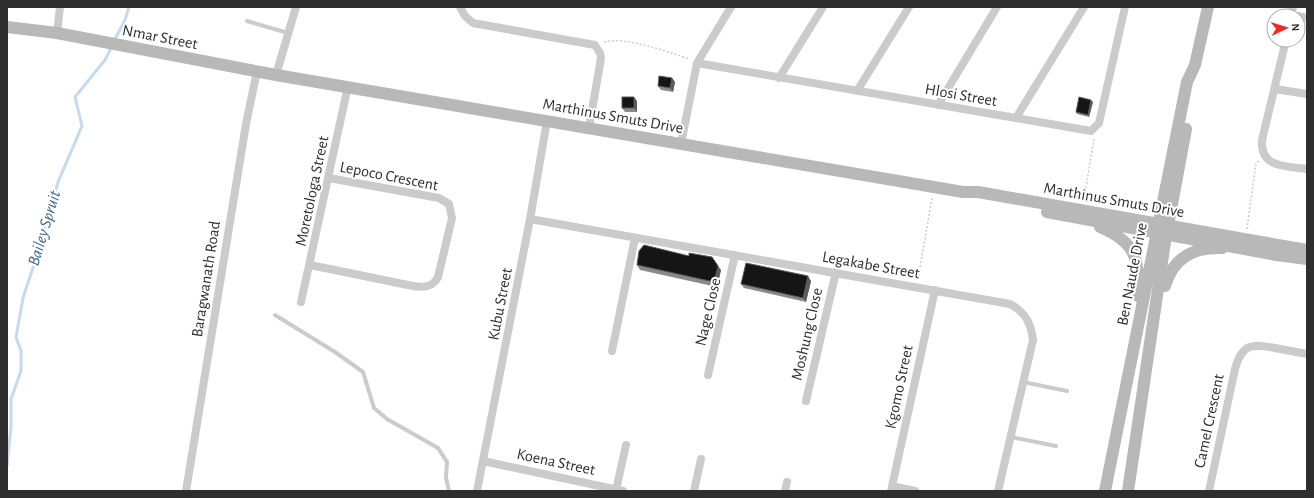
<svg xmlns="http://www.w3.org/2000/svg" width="1314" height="498" viewBox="0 0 1314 498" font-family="'Alegreya Sans',sans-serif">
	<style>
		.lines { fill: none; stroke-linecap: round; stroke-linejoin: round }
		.stream { stroke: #c5daed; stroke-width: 3 }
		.path { stroke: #cbcbcb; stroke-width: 1.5; stroke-dasharray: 2 2; stroke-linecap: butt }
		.lane { stroke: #cbcbcb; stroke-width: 4 }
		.street { stroke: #cbcbcb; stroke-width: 8 }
		.secondary { stroke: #b8b8b8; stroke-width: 12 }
		.wall { fill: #8a8a8a }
		.shaded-wall { fill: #5b5b5b }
		.building { fill: #151515; stroke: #5b5b5b }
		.labels { text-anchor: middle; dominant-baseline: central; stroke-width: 4; stroke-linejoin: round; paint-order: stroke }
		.street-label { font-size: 16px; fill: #2e2e2e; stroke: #fff }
		.water-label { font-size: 17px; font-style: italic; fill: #376894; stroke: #fff }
	</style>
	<rect width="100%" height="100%" fill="#fff"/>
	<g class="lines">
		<path class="stream" d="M114 41 125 20 129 7
			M7 466 11 427V399L21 371V351L16 337 23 298 42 240 58 182 82 126 75 97 105 60 112 46"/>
		<path class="path" d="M604 42C624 36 669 52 689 59
			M1084 200 1094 138
			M1247 229 1256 163 1259 161
			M918 279 932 198"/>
		<path class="lane" d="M247 21 288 33
			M275 315 335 352 363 372 374 408 387 419 438 448 447 462 446 478 449 491
			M1023 382 1067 391
			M1011 437 1056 446"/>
		<path class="street" d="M460 7 465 16 473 23 595 45 600 53 601 58 589 128
			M1291 16 1293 7
			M1298 16 1307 18
			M57 33 60 7
			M1286 40 1262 140C1260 168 1286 166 1307 169
			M697 63 1091 131 1099 123 1125 7
			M276 75 296 7
			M779 78 823 7
			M1275 89 1307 94
			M857 91 909 7
			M938 105 997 7
			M1016 118 1084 7
			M681 144 697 63 731 7
			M530 219 1010 304C1025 312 1031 323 1033 340L998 491
			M310 265 413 286C424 288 433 287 438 277L452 218 449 204 439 198 329 178
			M301 302 348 86
			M612 351 635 238
			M708 375 735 255
			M806 401 836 272
			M483 461 623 491
			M892 486 915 491
			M616 490 626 445
			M186 491 246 124 257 71
			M477 491 530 219 547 121
			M694 491 701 459
			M785 491 787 482
			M891 491 935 290
			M1209 491 1235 369C1242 343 1252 344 1275 348 1286 350 1296 352 1307 354"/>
		<path class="secondary" d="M7 27 57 33 276 75 963 192H978L1307 250
			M1047 212 1276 255 1307 259
			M1100 227C1138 243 1138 259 1139 297
			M1165 286C1173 258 1193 247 1222 248
			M1105 491 1187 82 1195 65 1208 7
			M1128 491 1165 242 1186 129"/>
	</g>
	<path class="wall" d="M672 78 675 82 673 92 661 90 658 86Z
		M637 101V112H625L622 108Z
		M1093 102 1089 117 1077 114 1076 112Z
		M637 265 721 270 717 287 640 270Z
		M811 281 806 302 744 288 741 284Z"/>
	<path class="shaded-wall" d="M672 78 675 82 673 92 670 88Z
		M634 97 637 101V112L634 108Z
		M1091 100 1093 102 1089 117 1088 115Z
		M712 257 721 270 717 287 714 282Z
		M808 276 811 281 806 302 803 298Z"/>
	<path class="building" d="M659 76 672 78 670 88 658 86Z
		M622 97H634V108H622Z
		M1079 97 1091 100 1088 115 1076 112Z
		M644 245 689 256V253L712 257 718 266 714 282 637 265 639 251Z
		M746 263 808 276 803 298 741 284Z"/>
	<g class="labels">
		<g class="street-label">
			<text transform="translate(160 37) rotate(11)">Nmar Street</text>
			<text transform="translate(961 95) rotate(10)">Hlosi Street</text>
			<text transform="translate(613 116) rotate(10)">Marthinus Smuts Drive</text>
			<text transform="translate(389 176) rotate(11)">Lepoco Crescent</text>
			<text transform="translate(312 191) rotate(-78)">Moretologa Street</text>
			<text transform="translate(1114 200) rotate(10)">Marthinus Smuts Drive</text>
			<text transform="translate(871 265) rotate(10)">Legakabe Street</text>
			<text transform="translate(1132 274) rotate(-79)">Ben Naude Drive</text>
			<text transform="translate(206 279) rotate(-81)">Baragwanath Road</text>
			<text transform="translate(500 304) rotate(-79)">Kubu Street</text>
			<text transform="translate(708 312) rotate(-77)">Nage Close</text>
			<text transform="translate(807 334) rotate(-77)">Moshung Close</text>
			<text transform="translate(899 387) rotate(-78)">Kgomo Street</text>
			<text transform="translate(1209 421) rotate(-78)">Camel Crescent</text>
			<text transform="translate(556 462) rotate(12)">Koena Street</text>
		</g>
		<g class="water-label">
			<text transform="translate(44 228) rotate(-73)">Bailey Spruit</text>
		</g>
	</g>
	<rect width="1314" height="498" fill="none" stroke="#2e2e2e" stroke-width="16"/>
	<g transform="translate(1286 28) rotate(86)"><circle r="19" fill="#ffffff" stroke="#ababab"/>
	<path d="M0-3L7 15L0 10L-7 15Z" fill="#ef2926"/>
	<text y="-6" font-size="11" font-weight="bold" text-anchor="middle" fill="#2e2e2e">N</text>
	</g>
</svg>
